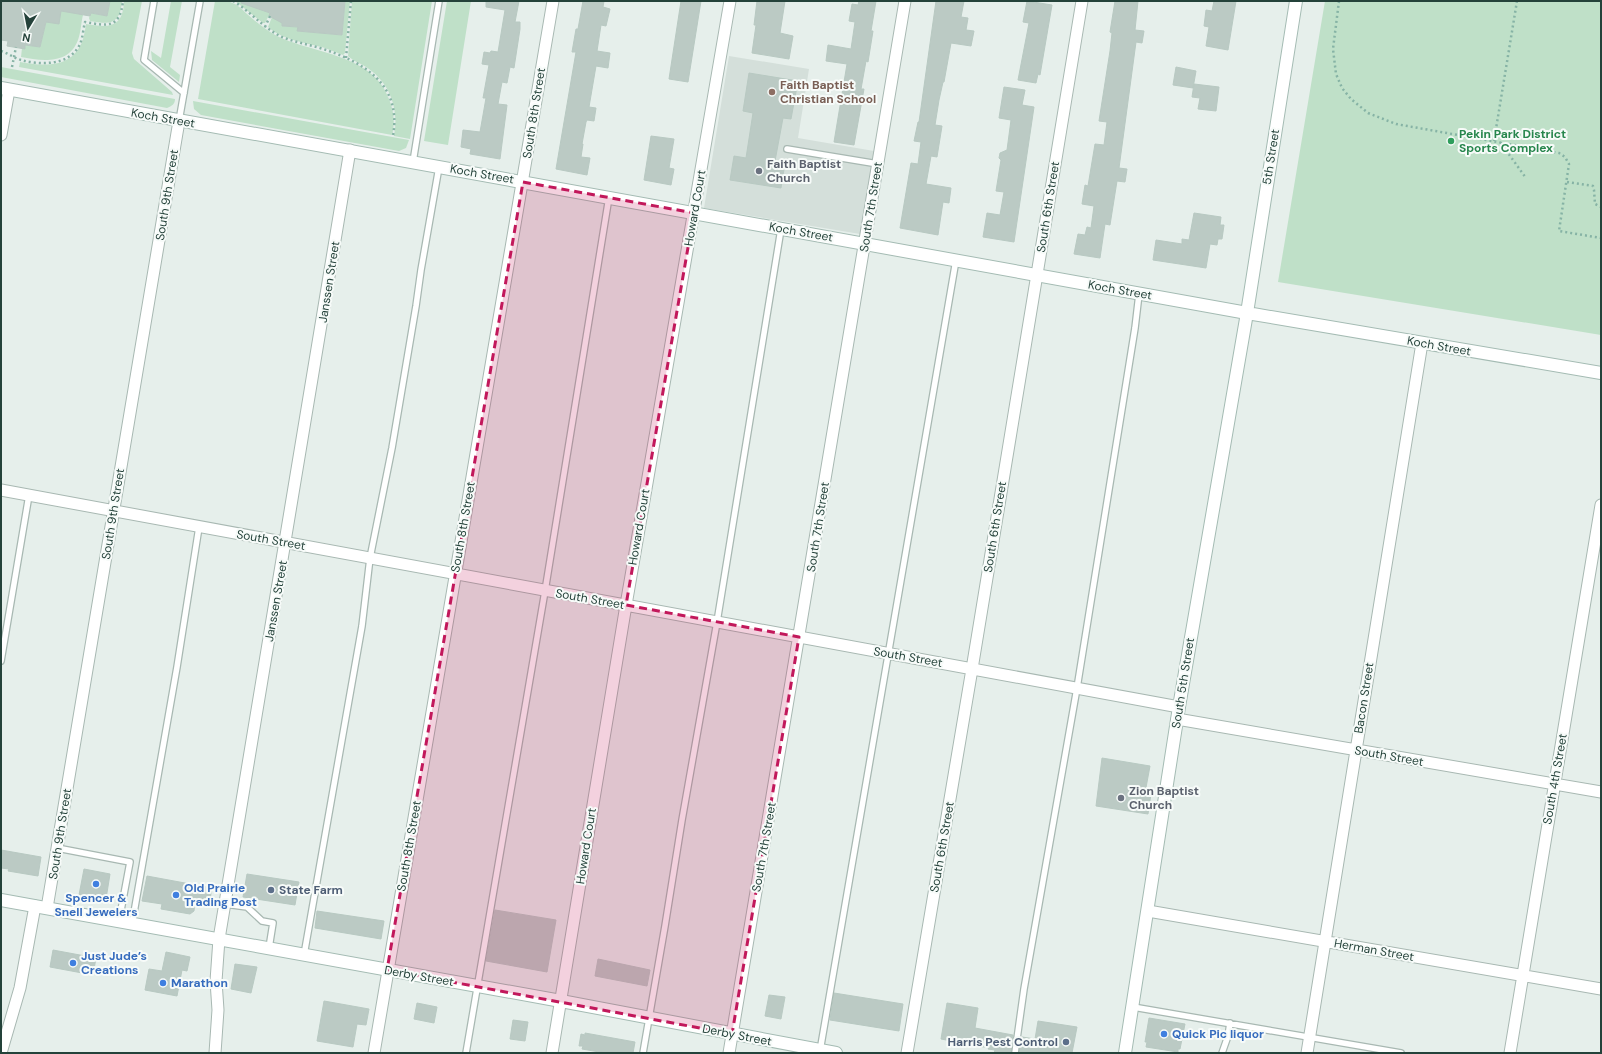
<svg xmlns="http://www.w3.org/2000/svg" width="1602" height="1054" viewBox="0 0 1602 1054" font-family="'DM Sans',sans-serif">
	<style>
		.built { fill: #d4dfda }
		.green { fill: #bfe0c8 }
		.building { fill: #bbcac4; stroke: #b8c9c2 }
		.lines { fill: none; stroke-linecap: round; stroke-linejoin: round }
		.lane-casing { stroke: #a8b8b2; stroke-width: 8 }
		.street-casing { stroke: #a8b8b2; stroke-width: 13 }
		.secondary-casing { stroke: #a4bbb3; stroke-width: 14 }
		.path { stroke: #86b3a5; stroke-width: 2.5; stroke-dasharray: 2 3; stroke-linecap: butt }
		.lane { stroke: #fff; stroke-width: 5.5 }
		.street { stroke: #fff; stroke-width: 11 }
		.secondary { stroke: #fff; stroke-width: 12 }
		.marked { fill: #c2185b; fill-opacity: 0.2; stroke: #c2185b; stroke-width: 3; stroke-dasharray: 8 5; stroke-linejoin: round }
		.education-dot { fill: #8d6e63; stroke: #f7fbf9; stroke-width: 1.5 }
		.leisure-dot { fill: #2e9e5b; stroke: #f7fbf9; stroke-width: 1.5 }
		.worship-dot { fill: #6b7280; stroke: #f7fbf9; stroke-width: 1.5 }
		.shop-dot { fill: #3f7fe0; stroke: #f7fbf9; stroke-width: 1.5 }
		.service-dot { fill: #5c6f8a; stroke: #f7fbf9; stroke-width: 1.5 }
		.labels { text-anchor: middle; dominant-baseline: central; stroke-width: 4; stroke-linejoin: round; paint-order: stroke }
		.education-label { font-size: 12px; font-weight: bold; fill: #785e54; stroke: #f7fbf9; text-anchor: start }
		.street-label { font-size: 12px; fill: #24423a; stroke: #f7fbf9 }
		.leisure-label { font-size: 12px; font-weight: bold; fill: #27864d; stroke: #f7fbf9; text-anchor: start }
		.worship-label { font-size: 12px; font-weight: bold; fill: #5b616d; stroke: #f7fbf9; text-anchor: start }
		.shop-label { font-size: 12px; font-weight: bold; fill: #366cbe; stroke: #f7fbf9; text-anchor: start }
		.service-label { font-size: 12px; font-weight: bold; fill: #4e5e75; stroke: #f7fbf9; text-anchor: start }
	</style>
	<rect width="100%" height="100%" fill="#e6efeb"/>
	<path class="built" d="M729 56 809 69 798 138 874 151 860 234 704 208Z"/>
	<path class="green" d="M110 1H122C120 24 111 25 90 21L89 18 91 13 107 16Z
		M124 1H142L132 53 134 59 172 92 173 95 19 67 20 62C43 66 71 69 82 42 84 37 85 30 86 24 109 28 123 28 124 1Z
		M171 1H182L170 67 180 75 179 82 152 60 151 51 161 58Z
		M215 1C220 1 226 0 230 2 237 4 242 9 247 14 256 22 266 30 277 36 314 54 373 54 389 99 394 111 395 123 392 135L198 99Z
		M235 1H240L270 13 265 23H263Z
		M345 1H350L345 53 343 55C337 53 331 50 325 48 307 43 282 40 268 27L272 17 282 20V26L298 27V31L342 35Z
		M352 1H432L410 139 394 136C399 110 391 85 369 69 363 64 354 62 348 56Z
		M447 1H471L448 145 424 141Z
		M1325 1H1601V335L1278 282Z
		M61 9 80 12V14L83 15C81 23 81 32 78 40 69 65 41 61 21 57L22 48 25 49V45L40 47 46 22Z
		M1 67 175 99C175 104 172 106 167 108L1 77Z
		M193 101 409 140 406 148 399 151 201 115 194 109Z"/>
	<path class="building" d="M1 1H110L107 16 91 13 90 16 61 11 59 24 46 22 40 47 25 45V49L7 46 8 41 1 40Z
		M242 1H345L342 35 297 31 298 27 282 26V23L269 16 270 13 241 3Z
		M486 1H519L515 22H520V29L514 68 510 67 507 83 502 82 498 104 507 105 500 159 470 154 471 149 461 147 463 130 480 132 486 98H483L489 65 482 64 484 52 490 53 491 51 498 52 505 10 486 7Z
		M583 1H604L603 7 610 9 606 26 601 25 597 51 610 53 608 68 596 66 589 107 596 108 594 121 587 120 586 122 582 144H583L581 157 590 158 587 175 556 169 576 52H572L576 29H578Z
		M681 1H701L688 82 669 79Z
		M757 1H785L780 33 793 36 789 59 752 53 756 25H754Z
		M859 1H876L871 31H873L868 62 866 61 861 89H864L854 145 834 142 847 64 826 61 828 45 851 49 855 22 849 21 852 4 858 5Z
		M936 1H964L961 17 968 18 966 30 974 31 971 46 951 43 944 82H943L939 100 935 125 942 126 937 157 931 156 926 184 951 188 949 203 943 202 938 235 900 228 911 163 918 164 921 142 914 141 918 122H919Z
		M1027 1 1052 5 1040 75 1038 74 1036 83 1018 80 1029 23 1023 22Z
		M1115 1H1138L1135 30 1144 31 1142 43 1136 42 1119 168 1127 169 1125 182 1117 181 1110 225 1105 224 1100 258 1074 254 1078 234 1085 235 1087 227 1091 228 1094 206 1082 204 1085 185 1088 186 1095 144 1104 145 1107 122 1099 121 1110 51 1112 33 1110 32Z
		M1214 1H1236L1228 50 1206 46 1209 27 1204 26 1206 10 1212 11Z
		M1176 67 1196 71 1193 88 1173 85Z
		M749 73 798 81 791 119 783 118 775 161 785 163 781 188 730 180 734 156 746 158 753 113 743 111Z
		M1194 84 1219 87 1216 111 1198 109 1200 98 1192 97Z
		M1004 87 1025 90 1022 105 1034 107 1014 242 983 237 987 213 1000 215 1004 192 996 191 1001 160 999 158 1000 153 1007 150 1011 120 999 118Z
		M651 136 674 139 669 168 674 169 671 185 644 180Z
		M1194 213 1221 217 1220 225H1224L1222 239H1218L1217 245 1210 244 1206 268 1153 260 1156 240 1182 244V239L1189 240Z
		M1102 758 1150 766 1145 793 1151 794 1148 814 1096 806Z
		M1 850 41 857 38 876 8 871 9 869 1 868Z
		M84 869 110 874 106 899 79 895Z
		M247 874 299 882 295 905 243 897Z
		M147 876 212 888 209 905 195 902 194 911 190 914 161 909 162 904 142 901Z
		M495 910 556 920 547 972 486 961Z
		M317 911 384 921 381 939 315 928Z
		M53 950 96 958 93 975 50 967Z
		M166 952 190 957 187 971 182 970 177 996 145 990 149 969 162 971Z
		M598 959 650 970 647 986 595 976Z
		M235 964 257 967 251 993 231 989Z
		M834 993 903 1004 899 1031 830 1020Z
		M769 995 785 997 781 1019 765 1016Z
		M324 1001 369 1009 366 1025 357 1024 353 1047 317 1041Z
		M417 1003 437 1007 434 1023 414 1019Z
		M947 1003 978 1008 975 1028 1013 1035 1011 1053H994L995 1050 988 1049 989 1048 941 1039Z
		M1149 1018 1185 1024 1180 1049H1178V1052L1146 1047 1147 1042H1145Z
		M513 1020 528 1022 525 1041 510 1039Z
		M1038 1021 1077 1027 1072 1053H1019L1022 1037 1035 1039Z
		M585 1033 635 1042 633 1053H605L582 1049 583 1046H579L581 1034 585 1035Z"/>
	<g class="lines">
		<g class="lane-casing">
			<path id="lane" d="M154 1 144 60 184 93
				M179 121 200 1
				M787 149 878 164
				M413 162 439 1
				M1 661 29 495
				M57 848 130 862 119 921
				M225 904 247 907 262 921 273 923 269 948
				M132 924 177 667 199 527
				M304 955 362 626 370 558 392 448 416 306 421 270 439 167
				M1133 1007 1401 1053
				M820 1051 956 260
				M466 1053 545 591 609 197
				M643 1053 665 926 682 820 717 622 781 229
				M1015 1053 1024 989 1077 688 1135 328 1139 294
				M1222 1053 1228 1036 1230 1023"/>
		</g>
		<g class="street-casing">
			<path id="street" d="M1 135 9 90
				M1 490 1179 707
				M1177 719 1601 792
				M47 908 179 121
				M1148 911 1601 989
				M1 1053 20 988 35 906
				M215 1053 218 1010 216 981 219 939 350 150
				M374 1053 553 1
				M552 1053 626 605 730 1
				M729 1053 905 1
				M907 1053 972 669 1082 1
				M1307 1053 1422 343
				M1510 1053 1601 505"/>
		</g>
		<g class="secondary-casing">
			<path id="secondary" d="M1 88 1247 313 1601 373
				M1 900 561 1001 836 1053
				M1125 1053 1179 707 1247 313 1296 1"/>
		</g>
		<path class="path" d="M233 1C250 11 263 28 282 37 294 42 307 44 320 48 364 62 402 84 393 136
			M1339 1 1333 49 1336 74 1342 88 1351 99 1368 113 1396 124 1559 153 1565 157 1569 164 1559 231 1601 238
			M265 27 270 16
			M1 51C8 53 14 58 21 60 40 65 68 66 79 46 83 39 83 29 85 22 107 26 120 29 123 1
			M346 58 351 1
			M12 67 16 47
			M1494 141 1517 1
			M1500 142 1526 178
			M1567 182 1593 186 1594 190 1595 204 1601 207"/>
		<use href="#lane" class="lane"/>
		<use href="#street" class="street"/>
		<use href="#secondary" class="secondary"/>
	</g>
	<path class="marked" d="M523 182 694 213 626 605 799 637 732 1034 387 970Z"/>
	<circle class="education-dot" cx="772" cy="92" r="4"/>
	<circle class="leisure-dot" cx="1451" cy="141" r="4"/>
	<g class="worship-dot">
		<circle cx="759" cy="171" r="4"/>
		<circle cx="1121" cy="798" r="4"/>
	</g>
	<g class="shop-dot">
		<circle cx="96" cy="884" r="4"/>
		<circle cx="176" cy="895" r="4"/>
		<circle cx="73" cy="963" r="4"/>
		<circle cx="163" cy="983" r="4"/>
		<circle cx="1164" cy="1034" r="4"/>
	</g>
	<g class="service-dot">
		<circle cx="271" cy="890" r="4"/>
		<circle cx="1066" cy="1042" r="4"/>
	</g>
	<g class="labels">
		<g class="education-label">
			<text x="780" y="85">Faith Baptist<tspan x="780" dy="14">Christian School</tspan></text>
		</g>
		<g class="street-label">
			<text transform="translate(534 113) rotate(-81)">South 8th Street</text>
			<text transform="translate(163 118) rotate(10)">Koch Street</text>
			<text transform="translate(1271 157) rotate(-81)">5th Street</text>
			<text transform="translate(482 174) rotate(10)">Koch Street</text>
			<text transform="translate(167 195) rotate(-81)">South 9th Street</text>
			<text transform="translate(871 207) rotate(-81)">South 7th Street</text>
			<text transform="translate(1048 207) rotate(-81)">South 6th Street</text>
			<text transform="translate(695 208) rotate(-80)">Howard Court</text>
			<text transform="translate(801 232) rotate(10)">Koch Street</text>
			<text transform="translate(329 282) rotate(-81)">Janssen Street</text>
			<text transform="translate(1120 290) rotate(10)">Koch Street</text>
			<text transform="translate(1439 346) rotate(10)">Koch Street</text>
			<text transform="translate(113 514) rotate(-81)">South 9th Street</text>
			<text transform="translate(463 527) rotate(-80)">South 8th Street</text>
			<text transform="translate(639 527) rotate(-80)">Howard Court</text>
			<text transform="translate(818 527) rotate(-81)">South 7th Street</text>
			<text transform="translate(995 527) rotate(-81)">South 6th Street</text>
			<text transform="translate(271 540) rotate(10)">South Street</text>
			<text transform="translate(590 599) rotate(10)">South Street</text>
			<text transform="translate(276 601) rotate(-80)">Janssen Street</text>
			<text transform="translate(908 657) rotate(10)">South Street</text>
			<text transform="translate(1183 683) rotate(-81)">South 5th Street</text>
			<text transform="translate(1364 698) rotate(-81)">Bacon Street</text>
			<text transform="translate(1389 756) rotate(10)">South Street</text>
			<text transform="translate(1555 779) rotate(-80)">South 4th Street</text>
			<text transform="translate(60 834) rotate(-81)">South 9th Street</text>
			<text transform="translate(409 846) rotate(-80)">South 8th Street</text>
			<text transform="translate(586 846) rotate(-81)">Howard Court</text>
			<text transform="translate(764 847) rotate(-80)">South 7th Street</text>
			<text transform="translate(942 847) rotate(-80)">South 6th Street</text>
			<text transform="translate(1374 950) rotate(10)">Herman Street</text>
			<text transform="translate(419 976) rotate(10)">Derby Street</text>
			<text transform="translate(737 1035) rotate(11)">Derby Street</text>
		</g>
		<g class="leisure-label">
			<text x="1459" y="134">Pekin Park District<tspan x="1459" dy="14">Sports Complex</tspan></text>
		</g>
		<g class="worship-label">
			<text x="767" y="164">Faith Baptist<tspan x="767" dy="14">Church</tspan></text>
			<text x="1129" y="791">Zion Baptist<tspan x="1129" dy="14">Church</tspan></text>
		</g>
		<g class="shop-label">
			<text x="184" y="888">Old Prairie<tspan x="184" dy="14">Trading Post</tspan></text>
			<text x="96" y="898" text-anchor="middle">Spencer &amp;<tspan x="96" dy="14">Snell Jewelers</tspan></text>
			<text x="81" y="956">Just Jude’s<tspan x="81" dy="14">Creations</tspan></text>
			<text x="171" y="983">Marathon</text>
			<text x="1172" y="1034">Quick Pic liquor</text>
		</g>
		<g class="service-label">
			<text x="279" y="890">State Farm</text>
			<text x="1058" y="1042" text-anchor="end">Harris Pest Control</text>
		</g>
	</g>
	<rect width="1602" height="1054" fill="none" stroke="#24423a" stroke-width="4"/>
	<g transform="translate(28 28) rotate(190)" stroke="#f7fbf9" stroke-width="3" paint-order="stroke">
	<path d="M0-3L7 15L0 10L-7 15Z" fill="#24423a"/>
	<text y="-6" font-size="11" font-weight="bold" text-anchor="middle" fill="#24423a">N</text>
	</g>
</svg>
